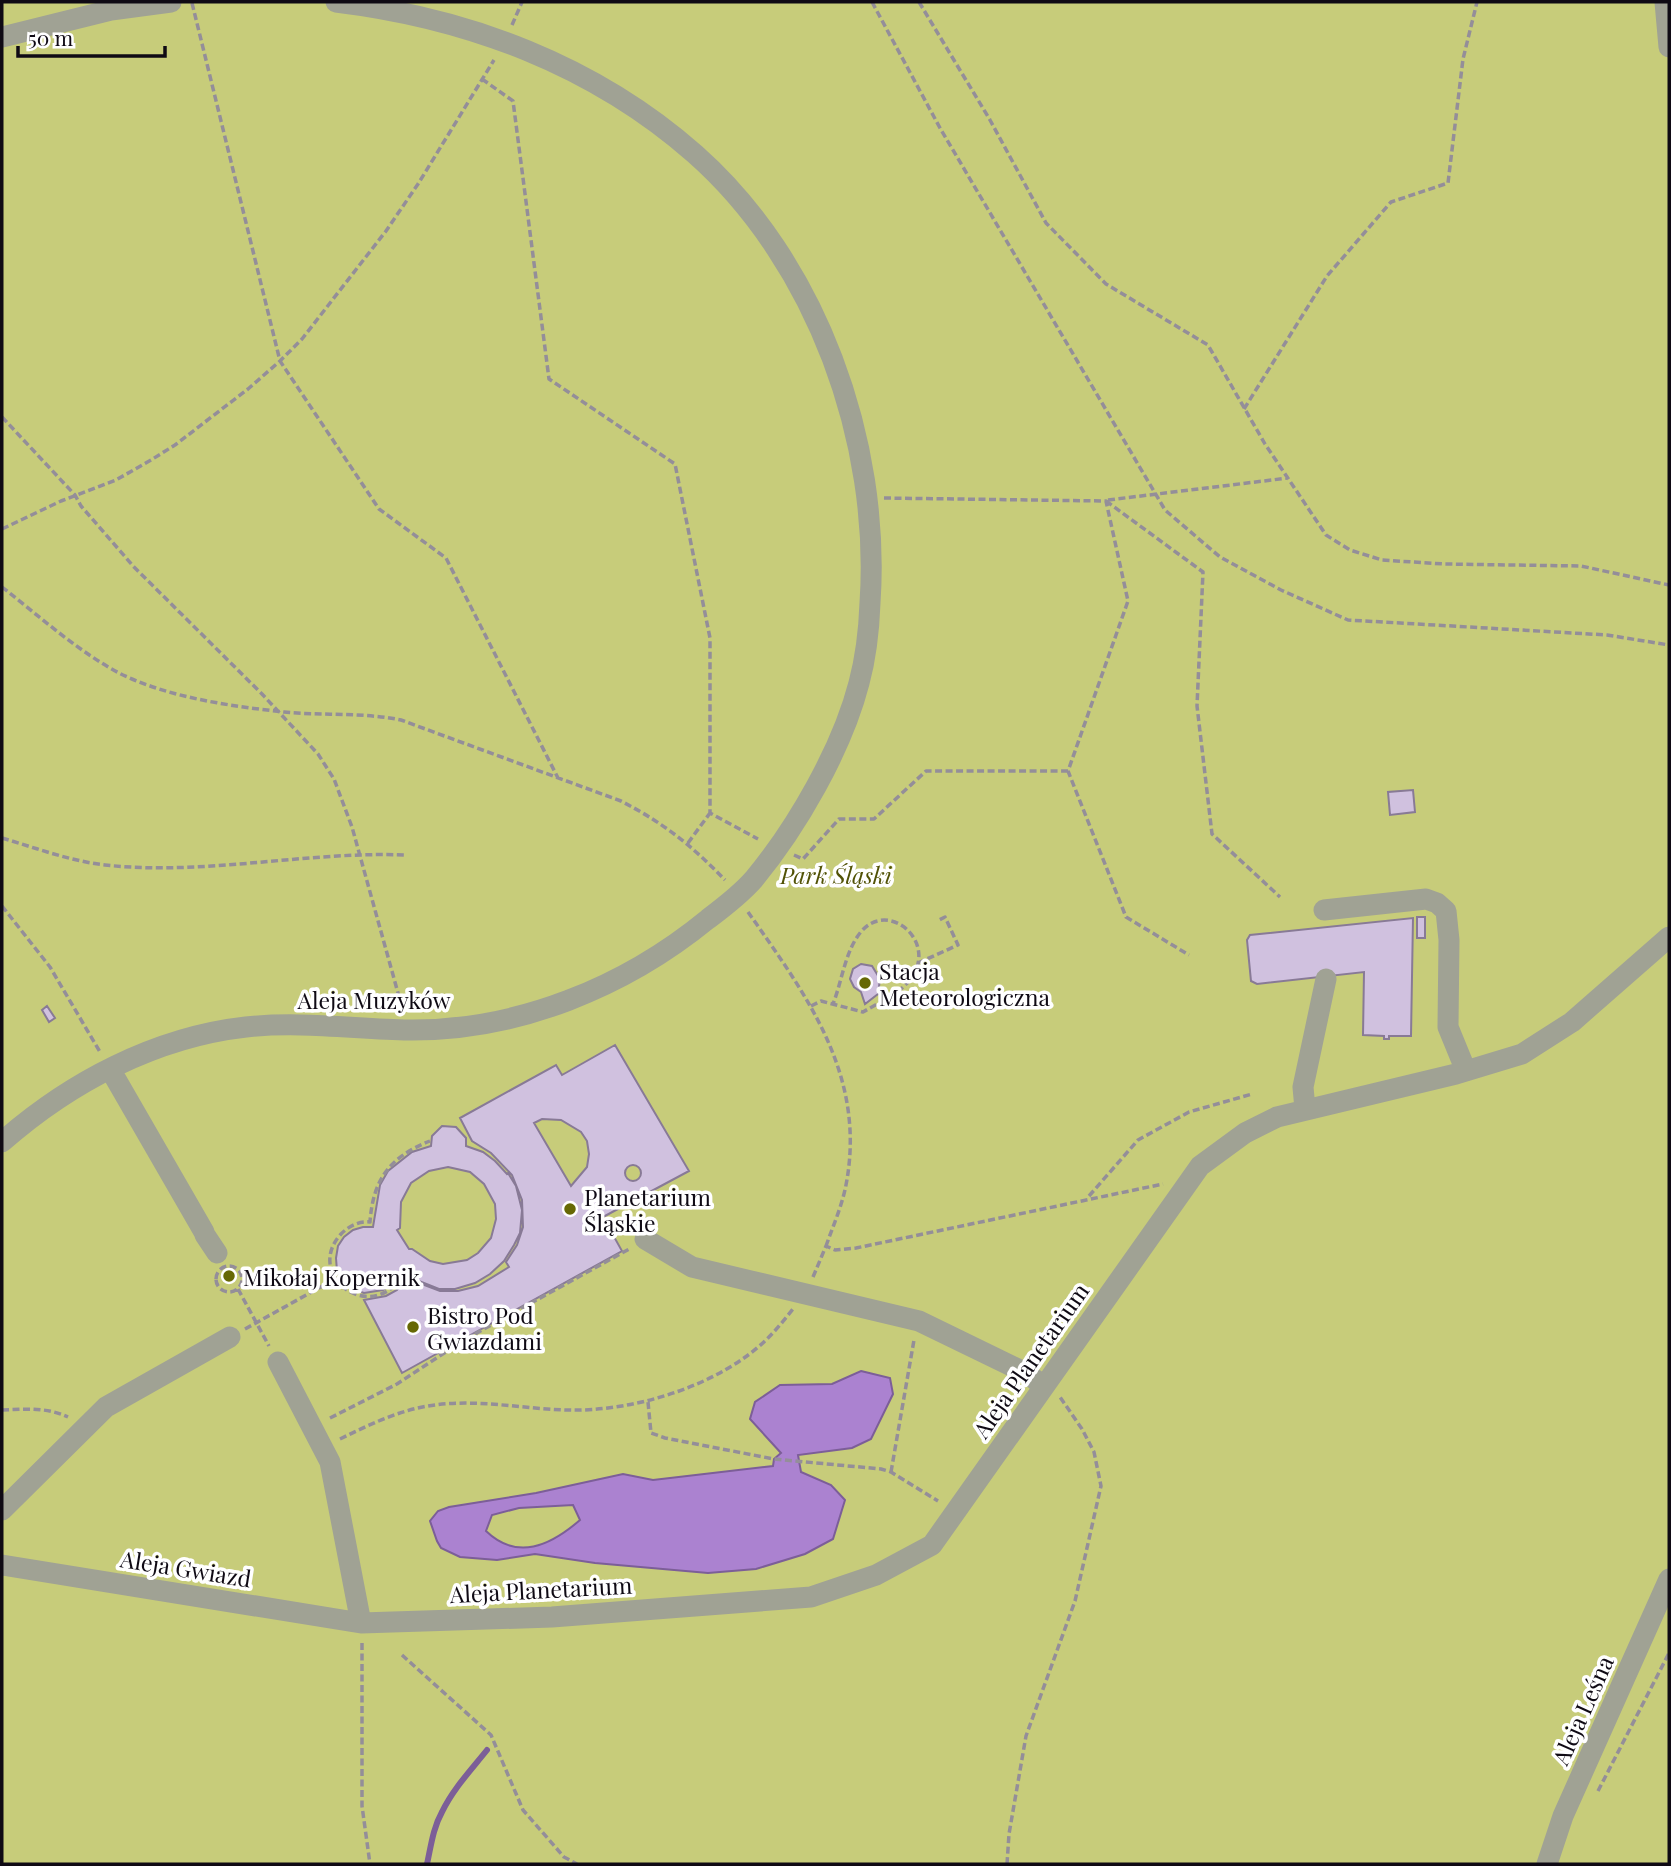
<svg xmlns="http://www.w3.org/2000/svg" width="1671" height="1866" viewBox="0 0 1671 1866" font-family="'Playfair Display',serif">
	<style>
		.green { fill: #c7cc7a }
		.water { fill: #ab82d0; stroke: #7c5e98; stroke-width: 2; fill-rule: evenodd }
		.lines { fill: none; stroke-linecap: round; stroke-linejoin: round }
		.stream { stroke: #7c5e98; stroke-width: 6 }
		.building { fill: #d0c1df; stroke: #887a96; stroke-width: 2; fill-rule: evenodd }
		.path { stroke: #948e99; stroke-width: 3.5; stroke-dasharray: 7 3.5; stroke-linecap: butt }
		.minor { stroke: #a0a294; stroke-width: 21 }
		.poi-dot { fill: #666804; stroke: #fff; stroke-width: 2.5 }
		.labels { text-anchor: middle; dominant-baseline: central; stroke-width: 7; stroke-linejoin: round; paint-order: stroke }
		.park-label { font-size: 23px; font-style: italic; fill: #515206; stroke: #fff }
		.poi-label { font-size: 23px; fill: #0f0a14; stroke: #fff; text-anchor: start }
		.street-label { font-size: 23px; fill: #0f0a14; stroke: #fff }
	</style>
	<rect width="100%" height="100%" fill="#f6f0fc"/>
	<path class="green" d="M2 2H1669V1864H2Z"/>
	<path class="water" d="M861 1371 890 1378 893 1394 871 1439 852 1448 798 1455 801 1472 831 1485 845 1500 833 1539 805 1554 756 1569 708 1573 595 1563 535 1554 497 1560 460 1557 441 1548 437 1541 430 1521 438 1511 449 1507 536 1493 623 1474 653 1480 773 1466 774 1459 781 1453 750 1419 755 1402 780 1385 832 1384ZM573 1505 580 1520C550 1546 517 1561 486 1531L492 1515 519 1508Z"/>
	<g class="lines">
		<path class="stream" d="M427 1864C431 1846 433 1828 442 1812 453 1789 471 1770 487 1750"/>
	</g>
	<path class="building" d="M1413 790 1415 812 1390 815 1388 792Z
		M1417 917H1425V938H1417Z
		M1413 918 1411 1036H1389V1039H1384V1036L1363 1035 1364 972 1257 984 1251 981 1247 940 1250 935Z
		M861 964 872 966 880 979 878 994 865 1004 861 992 854 987 850 979 853 969Z
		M47 1006 55 1018 49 1022 42 1010Z
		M615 1045 689 1171 603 1217 622 1251 402 1373 364 1300 386 1296 397 1290 406 1278 440 1291H458L478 1286 509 1267 506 1262 517 1245 523 1227 522 1200 512 1175 491 1153 472 1141 460 1118 556 1065 562 1075ZM542 1119 561 1120 581 1132 587 1141 589 1154 587 1167 571 1186 534 1123Z
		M442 1126 456 1127 466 1138V1146L483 1152 495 1161 507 1174 508 1173 516 1186 522 1210 520 1233 514 1245 504 1261 490 1274 475 1283 455 1289H439L399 1273 393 1282 383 1290 364 1293 352 1289 343 1281 337 1271 336 1258 338 1246 344 1237 353 1230 363 1227H373L380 1185 388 1171 412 1152 431 1146 432 1136ZM448 1167 470 1172 484 1184 495 1204 496 1219 491 1238 478 1253 467 1260 443 1264 430 1261 412 1249H409L397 1230 400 1228 401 1202 411 1183 429 1171Z
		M625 1173a8 8 0 1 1 16 0a8 8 0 1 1-16 0Z"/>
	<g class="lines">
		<path class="path" d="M872 2 940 128 1165 510 1220 557 1281 590 1348 620 1607 635 1669 645
			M919 2 990 120 1046 223 1106 284 1208 345 1265 444 1326 535 1350 550 1382 560 1444 564 1581 566 1669 585
			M192 3 280 361 379 509 446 558 558 778
			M512 25 522 2
			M482 79 513 101 549 379 675 464 710 638V813L758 839
			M1244 409 1327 276 1391 202 1448 183 1463 59 1477 2
			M2 417 75 495 81 506 134 567 262 694 318 754 334 779 352 827 403 1011
			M884 498 1106 501 1128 601 1068 771 1126 917 1189 955
			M1108 500 1288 478
			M1106 501 1203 572 1197 706 1212 834 1280 897
			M2 529 61 501 116 480 151 460 175 445 248 389 280 361 302 339 386 231 418 184 494 60
			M2 587C39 616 81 654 123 675 172 698 230 706 284 712 323 716 362 712 401 720L621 801C665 824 691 845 725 880
			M2 838C36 848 70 861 105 865 206 876 305 851 406 855
			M688 843 710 813
			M794 855 803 859 839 819H874L926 771H1068
			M2 906 50 967 100 1052
			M748 912C807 996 867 1076 846 1185 842 1206 833 1226 826 1246
			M918 963 958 945 945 917 937 921
			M811 1006 821 1001 863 1012C878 1003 897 995 908 982 942 944 888 897 860 933 845 952 842 981 833 1004
			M1089 1196 1138 1140 1189 1112 1252 1094
			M216 1279a13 13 0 1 1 26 0a13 13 0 1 1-26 0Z
			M402 1277C368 1325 304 1274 341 1234 349 1226 359 1221 370 1222 373 1179 390 1157 430 1141
			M813 1277 826 1246 835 1250 856 1248 1163 1184
			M238 1289 269 1346
			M245 1329 335 1279
			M648 1402 651 1433 665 1438 774 1459 881 1469 891 1472 938 1501
			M2 1410C25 1409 47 1407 68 1417
			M330 1418 397 1384 464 1340 631 1248
			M340 1439C371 1424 401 1409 435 1405 479 1399 524 1409 568 1410 634 1412 721 1385 768 1338 777 1329 785 1319 793 1309
			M891 1472 914 1340
			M362 1643V1806L370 1864
			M402 1655 491 1735 523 1810 564 1857 577 1864
			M1598 1791 1669 1653
			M1007 1864 1009 1834 1026 1736 1075 1601 1101 1486 1094 1452 1082 1429 1060 1397"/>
		<path class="minor" d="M1665 2 1669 47
			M2 37 111 10 171 2
			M1324 910 1426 899 1437 903 1446 911 1449 940 1448 1027 1466 1071
			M110 1069 204 1232
			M1305 1109 1303 1087 1326 979
			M2 1142C70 1082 156 1037 246 1027 300 1021 355 1029 409 1030 518 1031 625 987 708 919 724 907 741 894 754 879 797 827 842 749 859 683 866 657 869 630 870 603 881 442 817 262 695 154 594 65 468 18 336 2
			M205 1235 217 1253
			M645 1239 692 1267 919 1321 1026 1373 1044 1386
			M278 1362 330 1462 361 1623
			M2 1510 106 1407 230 1337
			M2 1565 361 1623 552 1617 811 1597 876 1575 932 1545 1200 1166 1245 1133 1277 1117 1456 1074 1522 1054 1572 1022 1669 937
			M1547 1864 1563 1816 1669 1579"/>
	</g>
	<g class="poi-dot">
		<circle cx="865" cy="983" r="7"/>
		<circle cx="570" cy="1209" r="7"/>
		<circle cx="229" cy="1276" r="7"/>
		<circle cx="413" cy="1327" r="7"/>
	</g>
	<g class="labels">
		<g class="park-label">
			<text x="836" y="874">Park Śląski</text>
		</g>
		<g class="poi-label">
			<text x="879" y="970">Stacja<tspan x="879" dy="26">Meteorologiczna</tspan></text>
			<text x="584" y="1196">Planetarium<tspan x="584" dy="26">Śląskie</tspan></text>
			<text x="243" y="1276">Mikołaj Kopernik</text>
			<text x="427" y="1314">Bistro Pod<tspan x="427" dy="26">Gwiazdami</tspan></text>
		</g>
		<g class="street-label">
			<text x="374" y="999">Aleja Muzyków</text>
			<text transform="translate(1030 1360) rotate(-55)">Aleja Planetarium</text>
			<text transform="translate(186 1568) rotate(9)">Aleja Gwiazd</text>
			<text transform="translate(541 1589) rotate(-3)">Aleja Planetarium</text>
			<text transform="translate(1582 1710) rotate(-66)">Aleja Leśna</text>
		</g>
	</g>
	<rect width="1671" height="1866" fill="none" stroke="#0f0a14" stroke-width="7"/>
	<path d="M18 46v10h147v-10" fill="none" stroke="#0f0a14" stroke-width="3.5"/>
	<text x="28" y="46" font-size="21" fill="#0f0a14" stroke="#ffffff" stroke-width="5" paint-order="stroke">50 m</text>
</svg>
